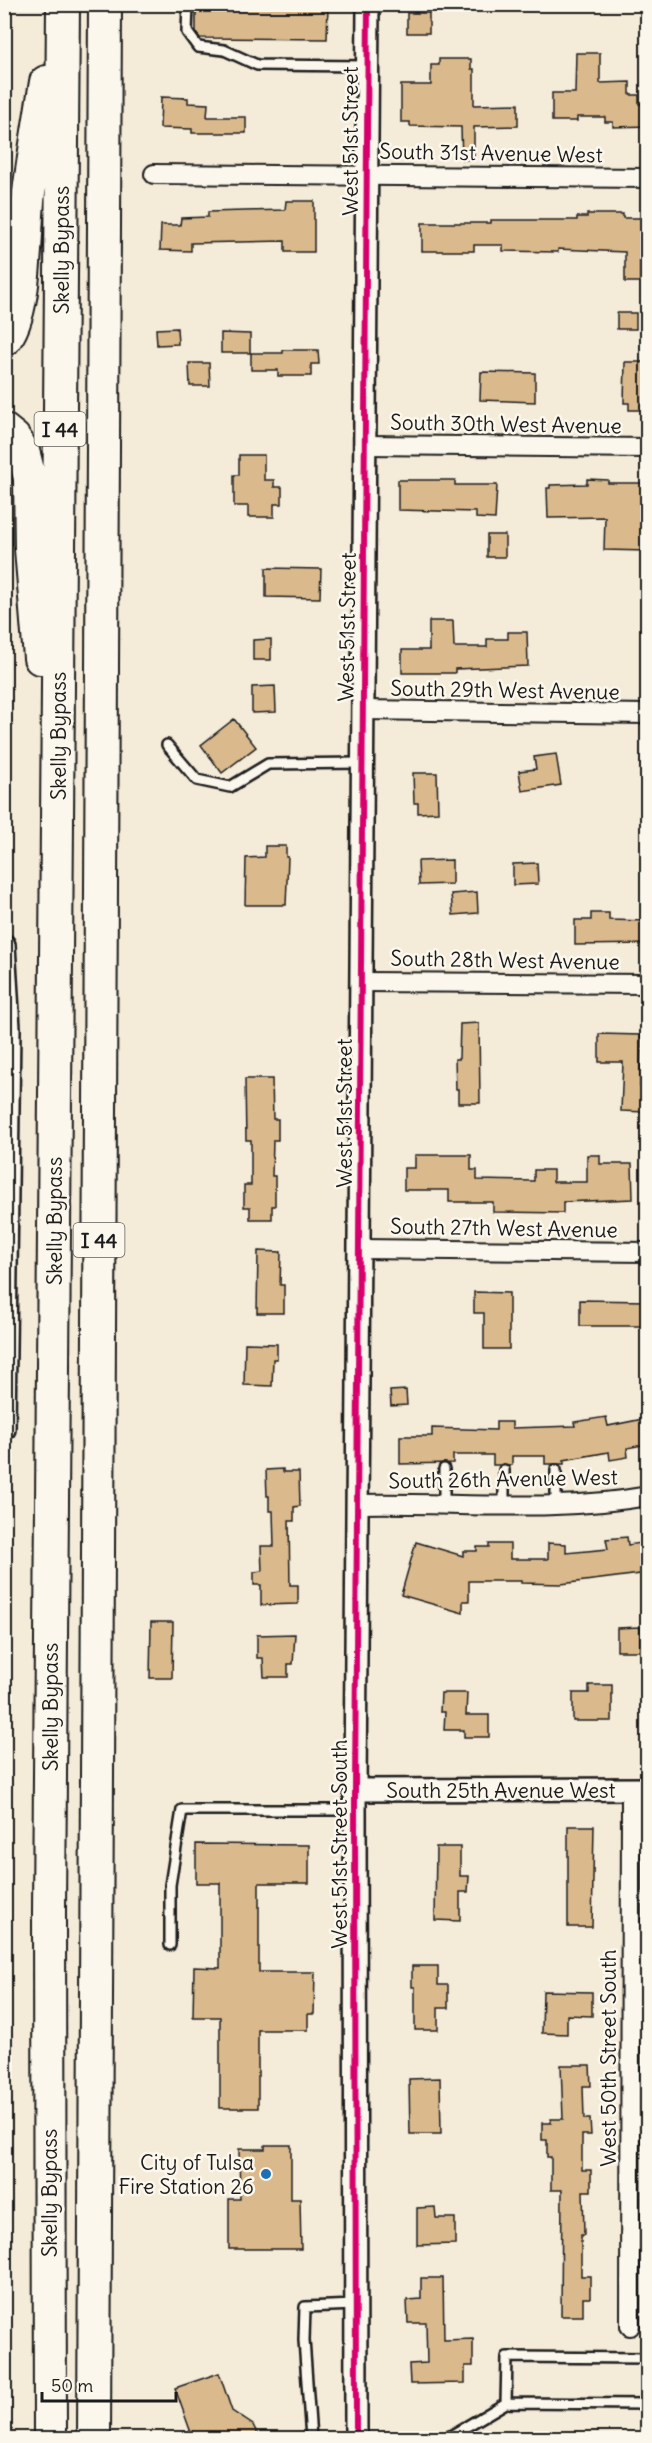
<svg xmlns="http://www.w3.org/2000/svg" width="652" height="2443" viewBox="0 0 652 2443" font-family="Delius,sans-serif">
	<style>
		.building { fill: #daba8d; stroke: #1c1c1c; stroke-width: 1.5 }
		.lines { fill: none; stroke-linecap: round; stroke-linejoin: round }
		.service-casing { stroke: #1c1c1c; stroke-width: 14 }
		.minor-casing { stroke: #1c1c1c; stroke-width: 22 }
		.tertiary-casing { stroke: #1c1c1c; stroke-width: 26 }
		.motorway-casing { stroke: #1c1c1c; stroke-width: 36 }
		.service { stroke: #fbf7ec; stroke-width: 9 }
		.minor { stroke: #fbf7ec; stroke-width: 18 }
		.tertiary { stroke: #fbf7ec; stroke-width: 21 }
		.motorway { stroke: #fbf7ec; stroke-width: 32 }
		.cycleway-casing { stroke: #fbf7ec; stroke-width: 10 }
		.cycleway { stroke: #d6006c; stroke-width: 6 }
		.poi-dot { fill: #1f6fb2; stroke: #fbf7ec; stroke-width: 2 }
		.labels { text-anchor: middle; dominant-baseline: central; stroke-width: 5; stroke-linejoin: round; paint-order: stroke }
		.shield { fill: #fbf7ec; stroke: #5f5e5a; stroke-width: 1.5 }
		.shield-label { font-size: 20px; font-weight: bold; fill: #1c1c1c }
		.street-label { font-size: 21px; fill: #1c1c1c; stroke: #fbf7ec }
		.poi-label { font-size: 21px; fill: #1c1c1c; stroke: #fbf7ec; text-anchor: end }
	</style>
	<rect width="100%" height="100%" fill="#f4ebd9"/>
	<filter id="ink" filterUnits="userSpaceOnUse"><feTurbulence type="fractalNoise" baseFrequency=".0167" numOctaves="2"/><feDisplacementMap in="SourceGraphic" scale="12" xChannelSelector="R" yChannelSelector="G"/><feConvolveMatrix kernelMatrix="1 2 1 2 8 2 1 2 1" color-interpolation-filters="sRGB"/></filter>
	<g filter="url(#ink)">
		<path class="building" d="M196 4 328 6 327 39 200 38 196 33Z
			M407 13H429V33H407Z
			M576 53H600V83L630 82V95H639V104H648V126L613 127V122H605V117H577V121H552V93H575Z
			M439 59H471V69H474V105L518 104V126L474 127V159L462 160 461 127 410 126V122H401V85H431V65H439Z
			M161 97 188 98V103L208 104 207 117H246V133H192V129L160 128Z
			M286 201H314V252H285V241L191 243V251L160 250 161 225H180L181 218 208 217V212L285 210Z
			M587 214H623V218H648V260H640V282H625V252L558 249V252L503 251V245H474V251H422V223H491V220H577V217H587Z
			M617 313H636V329H617Z
			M177 328 178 344 157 345 156 329Z
			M221 333 250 334V353H221Z
			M283 350H318L319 364H311V376H278V370H251V353H283Z
			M625 362H648L647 403H642V410H629V403H624Z
			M189 363H209L210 386H190Z
			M481 372 535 373V402L480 400Z
			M239 455H264V480H274V487H282V504H274V517H248V506H234V475H239Z
			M587 479 608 480V483H644L643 533H648V551L604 550 605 517 548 518 547 488H550V485L587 484Z
			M398 480H455V485H497L495 519 476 518V512L398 510Z
			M487 535H505V557H487Z
			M266 568 321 569 320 598 266 597Z
			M429 621H453L454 647H487V639H508V632H527L528 666 455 669V673H402V650H429Z
			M271 639V660H253V640Z
			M275 686 276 712 252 713V687Z
			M234 719 256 747 222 773 201 745Z
			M556 754 561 785 522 791 519 771 536 769 534 757Z
			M413 773H437L438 812 418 813V803H414Z
			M265 846H286V857H288L286 905H245L246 858 265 857Z
			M452 860V884L419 885 418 861Z
			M537 863 538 884 513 885V864Z
			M477 892 478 913 453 915 451 894Z
			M591 913H609V920L648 921V944L575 945V920H591Z
			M479 1023 480 1103H458V1089H456L455 1059H459L460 1024Z
			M599 1034 641 1035 640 1087H647L646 1112 621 1111 623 1062H599Z
			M245 1079H272L273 1119H278V1140H273L272 1176H275V1206H272V1219H250V1207H244V1185H251V1140H246Z
			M415 1155H471V1170H477V1180L534 1181V1170H553V1182H587V1155H600V1164H632L633 1199 563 1202V1213L493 1212V1202H449V1190H404V1168H415Z
			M258 1251 281 1252 280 1285H284V1313H257Z
			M474 1292 509 1293V1349H484V1313H474Z
			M580 1300 648 1301V1326H580Z
			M245 1343 277 1344V1359H273L272 1386 244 1385Z
			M406 1390 407 1405 391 1406 390 1391Z
			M606 1417 608 1426 648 1418V1444L627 1448 628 1457 610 1460 609 1452 564 1460V1464H545V1456H512V1465H493V1455H453V1463L400 1464V1436H432V1428L496 1430V1422H512V1428L575 1426 574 1422Z
			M283 1469V1472H299L300 1506 294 1507V1521H289L290 1585H298V1604L261 1605V1585H254V1572L262 1571 261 1546H274L273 1511H269V1496H267L266 1470Z
			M627 1537 628 1545 648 1542V1573L561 1584 521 1583V1581H469V1601H463V1613L401 1595 416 1542 463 1556V1551H477V1547H489V1544H510V1559H548V1543L566 1544V1553L608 1549 606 1539Z
			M151 1622H173L172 1678H150Z
			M640 1627V1651H617V1628Z
			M295 1634 293 1664H288V1677H264L263 1658H257V1635Z
			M589 1685H612V1721H573V1693H589Z
			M441 1693H467L466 1715H489V1737H464V1730H444L445 1712H440Z
			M568 1826H594L592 1927H568Z
			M196 1844 309 1845V1883H259V1972H315L314 2014H308V2030H258V2108H220V2017H193L194 1967 220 1968V1883H196Z
			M436 1847H460V1876H469L468 1892H460V1921L435 1920Z
			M412 1966H438V1985H448V2008H438V2030H415V1987H412Z
			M543 1991 592 1992V2016L567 2015V2034L542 2033Z
			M561 2065H590L591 2086H583L584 2119H590L591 2135H582V2170H591V2191H583L584 2235H581V2276H590V2298H583V2316H561L562 2190H551V2157H547V2140H542V2123H551V2119H563Z
			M440 2078 441 2134H410L409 2079Z
			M265 2145H291V2199H300L301 2249H229V2199H240L239 2149H265Z
			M435 2207 436 2218H455V2244L417 2245V2208Z
			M421 2278H443L444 2340 473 2339V2366H465V2383L410 2384 409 2364 427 2363 426 2323H408L407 2300 421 2299Z
			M219 2373 232 2411 253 2425 260 2439H197L195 2433 190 2430 175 2388Z"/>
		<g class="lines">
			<g class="service-casing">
				<path id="service" d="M188 4 187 32 198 47 224 50 257 65 367 66
					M167 745 197 780 230 787 268 764 362 763
					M504 1470V1504
					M556 1470V1504
					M444 1504V1469
					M170 1945V1885L182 1810H355
					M506 2403 648 2404
					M311 2438 304 2340 305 2307 356 2305
					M447 2438 506 2403 507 2357 648 2358"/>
			</g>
			<g class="minor-casing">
				<path id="minor" d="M154 174 648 178
					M365 445 648 448
					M363 710 648 714
					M361 982 648 984
					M360 1249 648 1252
					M359 1504C454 1502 553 1513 648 1496
					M630 2326 631 1789"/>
			</g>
			<g class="tertiary-casing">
				<path id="tertiary" d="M4 945 9 1028 4 1429
					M355 1790 648 1789
					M356 2438 355 1790 368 4"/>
			</g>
			<g class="motorway-casing">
				<path id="motorway" d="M4 340C28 314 24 228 29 192 34 155 40 119 46 82
					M4 430 14 438 23 451 30 478 31 549 40 658
					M50 2438 49 1912 63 4
					M94 2438 105 4"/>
			</g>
			<use href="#service" class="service"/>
			<use href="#minor" class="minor"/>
			<use href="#tertiary" class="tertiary"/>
			<use href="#motorway" class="motorway"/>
			<g class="cycleway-casing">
				<path id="cycleway" d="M356 2438 355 1790 368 4"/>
			</g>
			<use href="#cycleway" class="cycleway"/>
		</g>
	</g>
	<circle class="poi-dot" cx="266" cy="2174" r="6"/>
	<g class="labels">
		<g class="shield">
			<rect x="34.5" y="412" width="51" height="34" rx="4.5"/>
			<rect x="73.5" y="1223" width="51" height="34" rx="4.5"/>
		</g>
		<g class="shield-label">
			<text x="60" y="429">I 44</text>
			<text x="99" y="1240">I 44</text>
		</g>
		<g class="street-label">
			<text transform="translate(350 141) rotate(-90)">West 51st Street</text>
			<text transform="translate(491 153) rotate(1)">South 31st Avenue West</text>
			<text transform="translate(61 250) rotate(-90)">Skelly Bypass</text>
			<text transform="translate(506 424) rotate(1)">South 30th West Avenue</text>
			<text transform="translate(347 627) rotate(-89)">West 51st Street</text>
			<text transform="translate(505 690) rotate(1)">South 29th West Avenue</text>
			<text transform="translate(58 736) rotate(-90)">Skelly Bypass</text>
			<text transform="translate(505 960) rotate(1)">South 28th West Avenue</text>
			<text transform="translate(344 1113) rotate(-90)">West 51st Street</text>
			<text transform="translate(54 1221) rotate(-90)">Skelly Bypass</text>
			<text transform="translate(504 1228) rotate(1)">South 27th West Avenue</text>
			<text transform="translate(503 1479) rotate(-1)">South 26th Avenue West</text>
			<text transform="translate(50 1707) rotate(-90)">Skelly Bypass</text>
			<text x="501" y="1790">South 25th Avenue West</text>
			<text transform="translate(339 1844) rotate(-90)">West 51st Street South</text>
			<text transform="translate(608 2058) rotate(-90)">West 50th Street South</text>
			<text transform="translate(49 2193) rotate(-90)">Skelly Bypass</text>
		</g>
		<g class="poi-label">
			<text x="254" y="2162">City of Tulsa<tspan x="254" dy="24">Fire Station 26</tspan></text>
		</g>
	</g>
	<rect width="652" height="2443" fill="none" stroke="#fbf7ec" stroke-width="24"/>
	<rect x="12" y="12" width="628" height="2419" fill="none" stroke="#1c1c1c" stroke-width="2" filter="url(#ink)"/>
	<path d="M42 2392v9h134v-9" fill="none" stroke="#1c1c1c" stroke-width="3"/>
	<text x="51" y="2392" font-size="18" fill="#1c1c1c" stroke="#fbf7ec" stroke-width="4.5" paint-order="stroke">50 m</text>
</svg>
